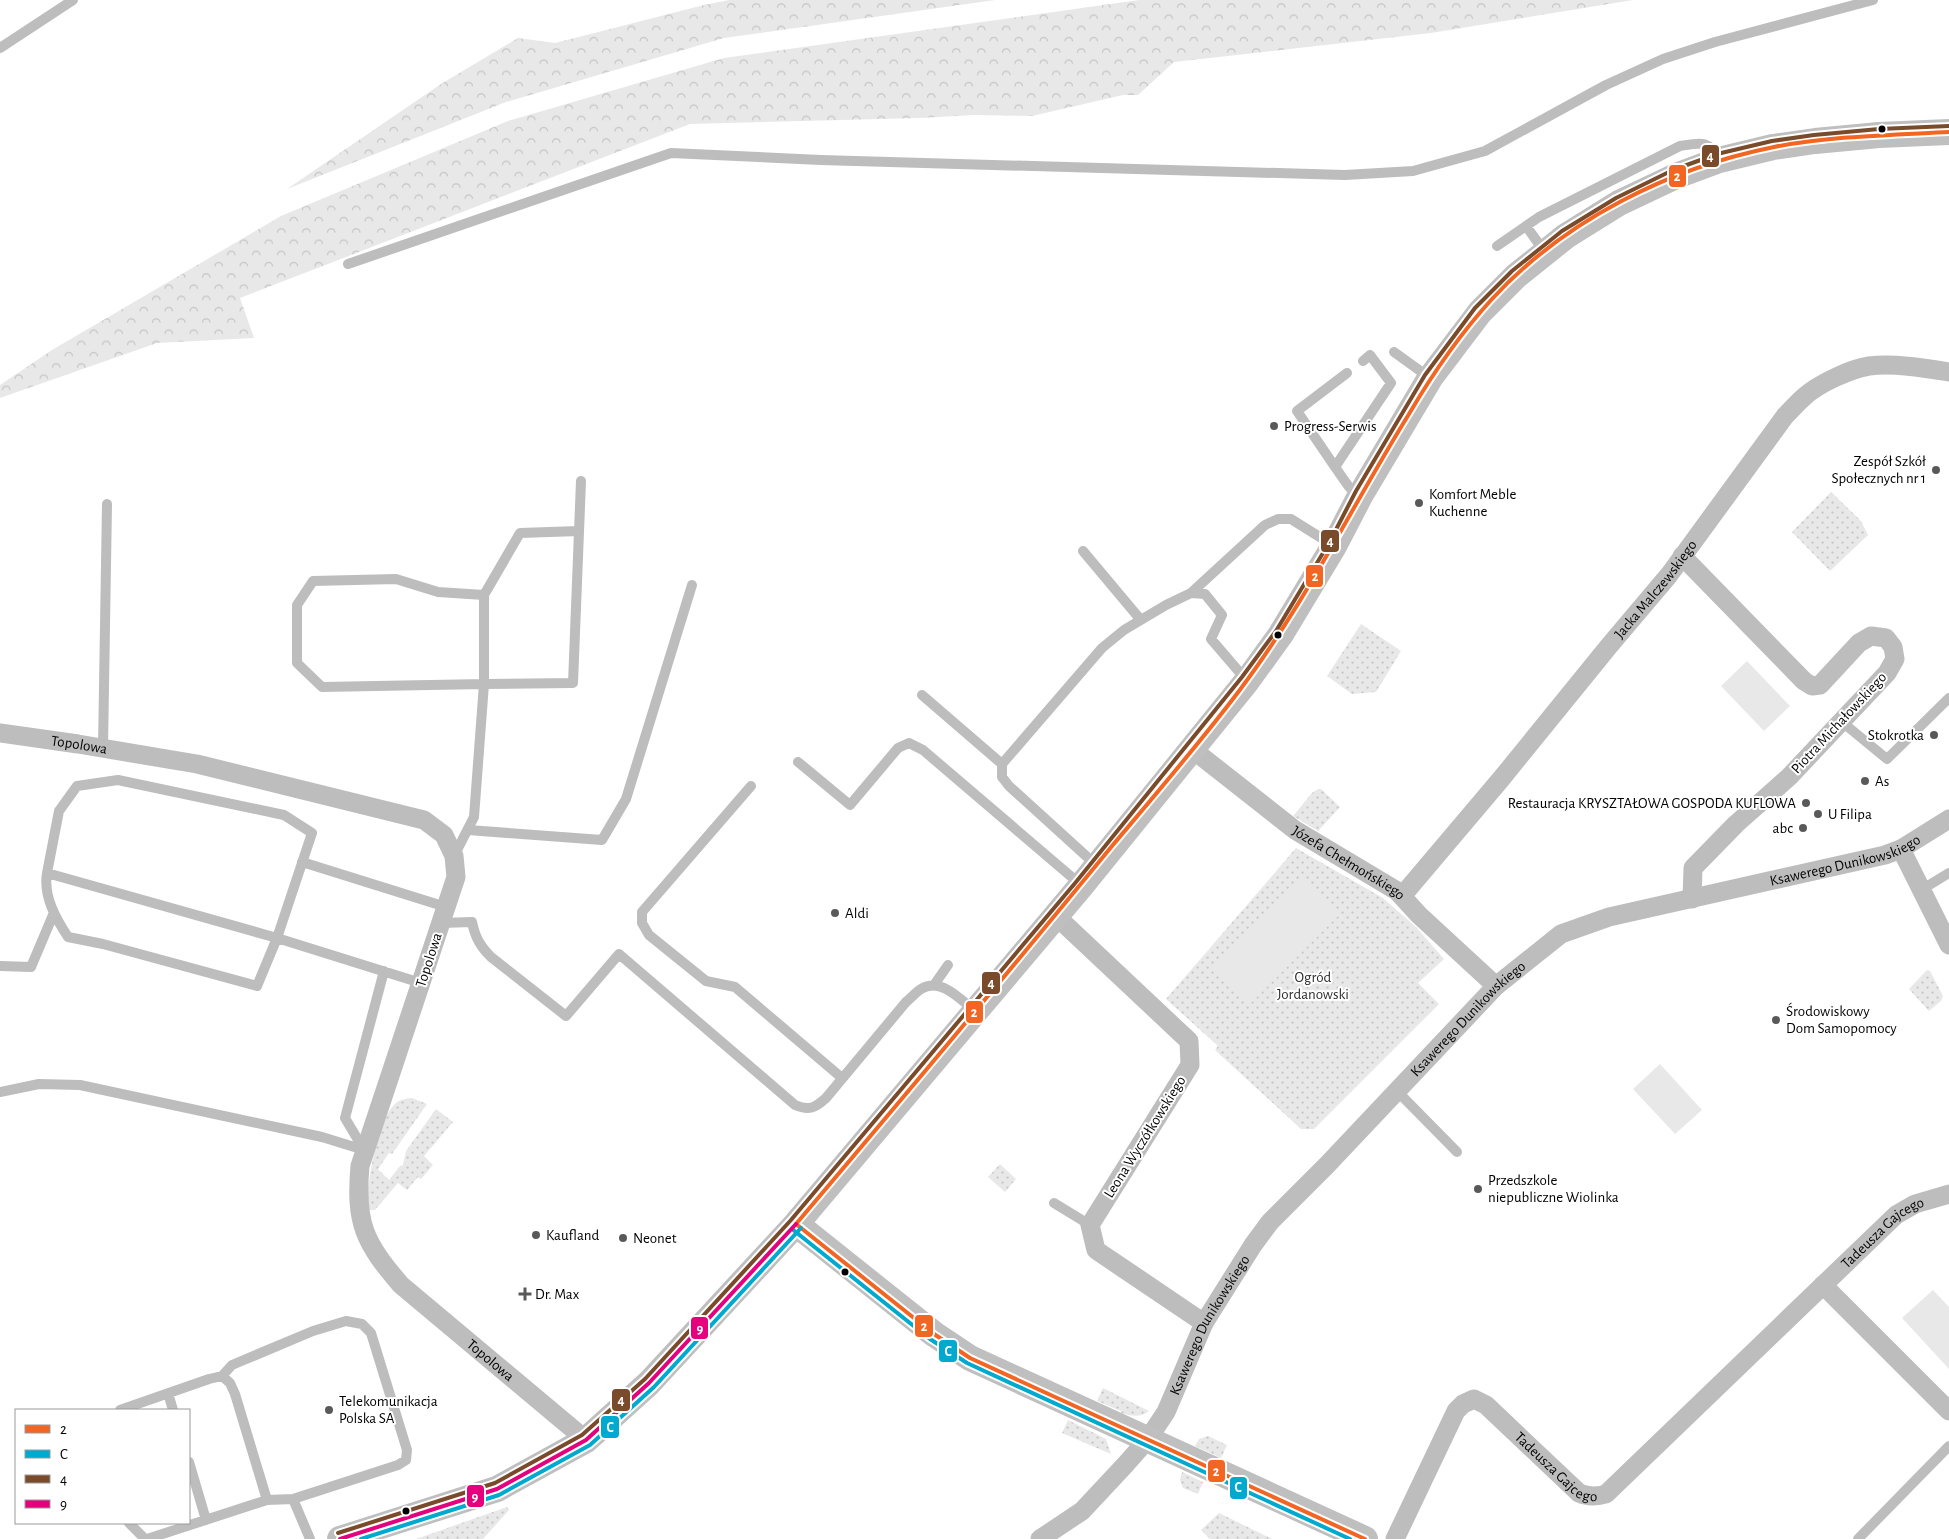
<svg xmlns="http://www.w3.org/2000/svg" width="1949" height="1539" viewBox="0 0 1949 1539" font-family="'Alegreya Sans',sans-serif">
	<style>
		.grass { fill: url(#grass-dots) }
		.forest { fill: url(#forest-crowns) }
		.pitch { fill: #e8e8e8 }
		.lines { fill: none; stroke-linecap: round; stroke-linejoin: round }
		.lane { stroke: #bdbdbd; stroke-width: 10 }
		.street { stroke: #bdbdbd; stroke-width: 19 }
		.secondary { stroke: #bfbfbf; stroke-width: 26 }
		.bus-1-casing { stroke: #fff; stroke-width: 8 }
		.bus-2-casing { stroke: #fff; stroke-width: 8 }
		.bus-3-casing { stroke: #fff; stroke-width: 8 }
		.bus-4-casing { stroke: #fff; stroke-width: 8 }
		.bus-1 { stroke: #f26522; stroke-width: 4 }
		.bus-2 { stroke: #00a9ce; stroke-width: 4 }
		.bus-3 { stroke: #7a4b2a; stroke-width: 4 }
		.bus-4 { stroke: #e5007d; stroke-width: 4 }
		.bus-dot { fill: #000; stroke: #fff; stroke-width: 2 }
		.poi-dot { fill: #595959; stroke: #fff; stroke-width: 2 }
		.labels { text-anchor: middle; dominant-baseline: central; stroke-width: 4; stroke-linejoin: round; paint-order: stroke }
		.poi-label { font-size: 15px; fill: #000; stroke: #fff; text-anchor: start }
		.street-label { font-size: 15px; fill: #000; stroke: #fff }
		.park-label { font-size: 15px; fill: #2d2d2d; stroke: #fff }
		.line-badge { stroke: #fff; stroke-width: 2 }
		.badge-label { font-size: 14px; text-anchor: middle; font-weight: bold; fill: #fff }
	</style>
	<defs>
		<pattern id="grass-dots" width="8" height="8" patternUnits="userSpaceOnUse" patternTransform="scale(1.25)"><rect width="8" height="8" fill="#e8e8e8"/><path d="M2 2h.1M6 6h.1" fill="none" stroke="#c5c5c5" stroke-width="1.8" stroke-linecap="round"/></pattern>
		<pattern id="forest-crowns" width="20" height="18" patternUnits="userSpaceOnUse" patternTransform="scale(1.25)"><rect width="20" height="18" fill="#e8e8e8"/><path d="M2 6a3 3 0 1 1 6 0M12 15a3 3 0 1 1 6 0" fill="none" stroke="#c5c5c5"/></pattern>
	</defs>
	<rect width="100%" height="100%" fill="#fff"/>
	<path class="grass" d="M1831 492 1861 521 1868 535 1830 571 1792 532Z
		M1361 624 1401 651 1376 692 1352 694 1327 676Z
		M1318 789H1321L1340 807 1318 831 1293 816 1312 793Z
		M1296 848 1383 898 1416 927 1444 959 1418 983 1439 1004 1314 1129H1301L1215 1050 1218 1046 1166 999Z
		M1927 970 1930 971 1943 996 1941 1001 1929 1011 1909 989Z
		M412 1098 427 1104 392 1154 389 1153 378 1169 389 1180 400 1166 403 1165 406 1151 436 1109 453 1122 424 1156 433 1165 421 1179 418 1177 407 1190 398 1183 375 1210H368C365 1188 378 1120 394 1105 399 1099 405 1099 412 1098Z
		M1000 1164 1016 1179 1005 1192 988 1177Z
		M1103 1388 1149 1411C1141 1418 1131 1416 1121 1413V1411L1097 1401Z
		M1068 1420 1106 1439 1111 1454 1062 1433Z
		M1208 1436 1227 1445 1221 1458 1195 1446 1199 1439Z
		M1182 1472 1203 1482 1198 1494 1183 1488 1180 1480Z
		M507 1507 509 1510 483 1539H416Z
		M1219 1513 1272 1539H1210L1201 1530Z"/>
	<path class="forest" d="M729 0H995L724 38 506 102 287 189 441 84 518 38 555 43 704 5Z
		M1139 0H1633L1431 33 1174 62 1138 95H1123L1032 116 974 115 920 118 690 124 240 298 254 338 157 343 0 398V385L52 350 281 216 508 121 724 58Z"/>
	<path class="pitch" d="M1747 661 1790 706 1764 731 1721 686Z
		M1302 878 1339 915 1248 1006 1211 969Z
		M1660 1064 1702 1110 1675 1134 1633 1089Z
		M1933 1290 1949 1307V1369L1902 1318Z"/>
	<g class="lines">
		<path class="lane" d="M0 48 73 0
			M1526 226 1544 251
			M1497 246 1539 217 1680 146C1699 143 1709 139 1719 159
			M348 264 671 153 821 160 1345 175 1413 171 1485 151 1606 85 1663 59 1715 42 1873 0
			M1394 352 1430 378
			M1335 467 1297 411 1347 373
			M1360 493 1349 487 1335 467 1391 383 1370 355 1363 361
			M1083 551 1140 619
			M1191 593 1265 525 1278 519H1291L1334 546
			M484 595 438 592 396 579 313 581 297 605V663L322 687 484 684V595L520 533 579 531
			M922 695 1002 764V777L1009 786 1096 865
			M1842 722 1887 759 1949 698
			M103 748 107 504
			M798 762 850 805 898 748 909 743 923 750 1081 885
			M1002 764 1102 648 1124 630 1166 605 1191 593 1205 594 1222 615 1211 639 1247 681
			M751 786 642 912V923L649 935 706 981 735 987 842 1078
			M468 830 602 840 626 799 692 585
			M454 856 474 817 484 684 573 683 581 481
			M302 862 446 907
			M47 873 277 938 257 986 103 944 68 937C56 919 43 896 47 873L59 811 77 786 118 780 284 815 312 833 277 938 421 983
			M1921 890 1949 873
			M441 923 472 922C475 937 480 946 491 957L566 1016 619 954 795 1105C809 1111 815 1108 826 1098L906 1002C911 998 916 992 921 989 941 977 960 999 975 1011
			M0 966 31 967 53 915
			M934 985 948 965
			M1397 1091 1457 1152
			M0 1092 39 1084 80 1085 322 1137 364 1150
			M364 1150 345 1118 384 971
			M1054 1203 1090 1225
			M222 1376 232 1365 313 1331 346 1321 362 1324 371 1333 407 1450 406 1460 398 1465 293 1499
			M168 1393 173 1410
			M120 1410 209 1379 222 1376 230 1383 235 1394 267 1500
			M189 1462 206 1520
			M129 1523 145 1539
			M147 1539 267 1500 293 1499 310 1539
			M1858 1539 1949 1446"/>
		<g class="street">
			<path d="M1682 556 1804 681 1812 686 1820 685 1859 643 1871 636 1886 638 1893 647 1895 659 1887 673 1789 777 1736 824 1693 868 1692 899"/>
			<path id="s1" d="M0 733 78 744 197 764 424 820 444 835 454 856 456 877 360 1166C355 1223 364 1242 401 1285L586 1440"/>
			<path id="s2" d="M1192 749 1295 830 1397 891 1419 915 1496 986"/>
			<path d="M1901 849 1949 945"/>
			<path id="s3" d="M1402 896 1501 779 1609 646 1669 575 1785 416C1791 410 1797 403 1804 397 1818 384 1850 369 1869 366 1894 363 1924 368 1949 372"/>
			<path d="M1056 916 1189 1041 1190 1065 1090 1225 1096 1250 1204 1323"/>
			<path d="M1823 1285 1949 1411"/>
			<path id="s4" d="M1040 1539 1082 1511 1125 1465 1148 1439 1166 1412 1204 1323 1253 1245 1270 1222 1327 1165 1496 986 1561 934 1609 917 1885 855 1901 849 1949 819"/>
			<path id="s5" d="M1395 1539 1456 1411 1463 1404 1474 1399 1486 1405 1579 1493C1588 1497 1596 1497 1606 1494L1896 1215 1915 1204 1949 1194"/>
		</g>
		<path class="secondary" d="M796 1224 934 1334 970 1358 1365 1539
			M340 1539 497 1489 586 1440 649 1383 796 1224 1081 886 1247 681 1281 634 1334 546 1361 494 1430 378 1480 312 1516 276 1566 236 1619 203 1676 176 1719 160 1773 147 1815 141 1879 135 1949 132"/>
		<g class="bus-1-casing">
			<path id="bus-1" d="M796 1224C902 1099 1008 973 1112 846 1155 795 1199 744 1239 691 1305 604 1352 506 1409 414 1433 373 1460 334 1492 299 1565 220 1669 168 1774 147 1832 136 1891 135 1949 132
				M796 1224 934 1334 970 1358 1365 1539"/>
		</g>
		<g class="bus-2-casing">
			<path id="bus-2" d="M792 1229 930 1339 967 1363 1350 1539
				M361 1539 499 1495 590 1445 654 1387 801 1228"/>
		</g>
		<g class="bus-3-casing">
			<path id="bus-3" d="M338 1533 495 1483 582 1435 645 1379 791 1220 1076 882 1242 677 1276 631 1329 543 1356 491 1425 375 1475 308 1512 271 1562 231 1616 198 1673 170 1717 154 1772 141 1814 135 1879 129 1949 126"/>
		</g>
		<g class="bus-4-casing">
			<path id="bus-4" d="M340 1539 497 1489 586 1440 649 1383 796 1224"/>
		</g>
		<use href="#bus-1" class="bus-1"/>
		<use href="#bus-2" class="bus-2"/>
		<use href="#bus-3" class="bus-3"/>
		<use href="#bus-4" class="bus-4"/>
	</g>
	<g class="bus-dot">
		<circle cx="1882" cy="129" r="4.5"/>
		<circle cx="1278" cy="635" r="4.5"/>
		<circle cx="845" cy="1272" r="4.5"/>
		<circle cx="406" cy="1511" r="4.5"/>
	</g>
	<g class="poi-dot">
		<circle cx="1274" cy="426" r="5"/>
		<circle cx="1936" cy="470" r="5"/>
		<circle cx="1419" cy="503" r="5"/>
		<circle cx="1934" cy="735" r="5"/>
		<circle cx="1865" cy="781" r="5"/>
		<circle cx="1806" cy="803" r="5"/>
		<circle cx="1818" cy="814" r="5"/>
		<circle cx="1803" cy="828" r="5"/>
		<circle cx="835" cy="913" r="5"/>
		<circle cx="1776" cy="1020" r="5"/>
		<circle cx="1478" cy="1189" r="5"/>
		<circle cx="536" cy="1235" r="5"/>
		<circle cx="623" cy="1238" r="5"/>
		<path d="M522.5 1286.5h5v5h5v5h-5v5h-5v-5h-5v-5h5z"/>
		<circle cx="329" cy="1410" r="5"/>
	</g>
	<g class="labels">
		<g class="poi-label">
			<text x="1284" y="426">Progress-Serwis</text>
			<text x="1926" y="461" text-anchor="end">Zespół Szkół<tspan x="1926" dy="17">Społecznych nr 1</tspan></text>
			<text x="1429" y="494">Komfort Meble<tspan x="1429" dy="17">Kuchenne</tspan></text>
			<text x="1924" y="735" text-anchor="end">Stokrotka</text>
			<text x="1875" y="781">As</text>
			<text x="1796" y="803" text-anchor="end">Restauracja KRYSZTAŁOWA GOSPODA KUFLOWA</text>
			<text x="1828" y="814">U Filipa</text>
			<text x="1793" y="828" text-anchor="end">abc</text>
			<text x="845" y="913">Aldi</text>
			<text x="1786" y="1011">Środowiskowy<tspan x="1786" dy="17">Dom Samopomocy</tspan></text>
			<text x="1488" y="1180">Przedszkole<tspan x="1488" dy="17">niepubliczne Wiolinka</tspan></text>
			<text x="546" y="1235">Kaufland</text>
			<text x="633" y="1238">Neonet</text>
			<text x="535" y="1294">Dr. Max</text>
			<text x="339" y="1401">Telekomunikacja<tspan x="339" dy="17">Polska SA</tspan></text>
		</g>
		<g class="street-label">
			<text stroke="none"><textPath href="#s3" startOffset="398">Jacka Malczewskiego</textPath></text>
			<text transform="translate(1839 723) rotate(-47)">Piotra Michałowskiego</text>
			<text stroke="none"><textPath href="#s1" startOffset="80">Topolowa</textPath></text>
			<text stroke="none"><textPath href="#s4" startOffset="1102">Ksawerego Dunikowskiego</textPath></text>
			<text stroke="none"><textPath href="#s2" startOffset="194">Józefa Chełmońskiego</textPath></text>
			<text transform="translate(429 960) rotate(-72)">Topolowa</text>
			<text stroke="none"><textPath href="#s4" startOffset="682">Ksawerego Dunikowskiego</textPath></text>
			<text transform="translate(1145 1137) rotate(-58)">Leona Wyczółkowskiego</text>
			<text stroke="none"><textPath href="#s5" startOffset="714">Tadeusza Gajcego</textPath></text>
			<text stroke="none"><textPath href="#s4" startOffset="278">Ksawerego Dunikowskiego</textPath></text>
			<text stroke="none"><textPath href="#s1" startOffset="1055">Topolowa</textPath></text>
			<text stroke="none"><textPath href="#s5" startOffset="272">Tadeusza Gajcego</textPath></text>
		</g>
		<g class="park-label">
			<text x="1313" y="977">Ogród<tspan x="1313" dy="17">Jordanowski</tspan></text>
		</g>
	</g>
	<g class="line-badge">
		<rect x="1701" y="144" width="19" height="24" rx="5" fill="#7a4b2a"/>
		<rect x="1668" y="164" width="19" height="24" rx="5" fill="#f26522"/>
		<rect x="1320" y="529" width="20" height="24" rx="5" fill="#7a4b2a"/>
		<rect x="1305" y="564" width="19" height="24" rx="5" fill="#f26522"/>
		<rect x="981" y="971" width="20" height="24" rx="5" fill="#7a4b2a"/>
		<rect x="965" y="1000" width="19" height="24" rx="5" fill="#f26522"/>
		<rect x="914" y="1314" width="20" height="24" rx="5" fill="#f26522"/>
		<rect x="690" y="1316" width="19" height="24" rx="5" fill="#e5007d"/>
		<rect x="938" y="1339" width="20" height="24" rx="5" fill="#00a9ce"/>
		<rect x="611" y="1388" width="20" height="24" rx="5" fill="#7a4b2a"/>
		<rect x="600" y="1415" width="20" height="24" rx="5" fill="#00a9ce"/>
		<rect x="1207" y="1459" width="19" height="24" rx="5" fill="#f26522"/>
		<rect x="1229" y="1476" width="19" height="24" rx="5" fill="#00a9ce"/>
		<rect x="466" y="1484" width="19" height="24" rx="5" fill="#e5007d"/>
	</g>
	<g class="badge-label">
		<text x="1710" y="161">4</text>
		<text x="1677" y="181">2</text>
		<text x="1330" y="546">4</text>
		<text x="1315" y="581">2</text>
		<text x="991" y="988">4</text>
		<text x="974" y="1017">2</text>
		<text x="924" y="1331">2</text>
		<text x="700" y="1333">9</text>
		<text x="948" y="1356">C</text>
		<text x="621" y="1405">4</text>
		<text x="610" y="1432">C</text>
		<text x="1216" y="1476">2</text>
		<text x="1238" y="1492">C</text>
		<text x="475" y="1501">9</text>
	</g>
	<rect x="15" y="1409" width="175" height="115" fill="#ffffff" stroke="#999999"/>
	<rect x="25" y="1425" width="25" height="8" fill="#f26522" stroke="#999999"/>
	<text x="60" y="1434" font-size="15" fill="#000000">2</text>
	<rect x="25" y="1450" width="25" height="8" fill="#00a9ce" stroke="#999999"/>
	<text x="60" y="1459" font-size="15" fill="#000000">C</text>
	<rect x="25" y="1475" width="25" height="8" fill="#7a4b2a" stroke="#999999"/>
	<text x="60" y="1484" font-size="15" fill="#000000">4</text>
	<rect x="25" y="1500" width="25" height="8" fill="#e5007d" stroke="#999999"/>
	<text x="60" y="1509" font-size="15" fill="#000000">9</text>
</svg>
